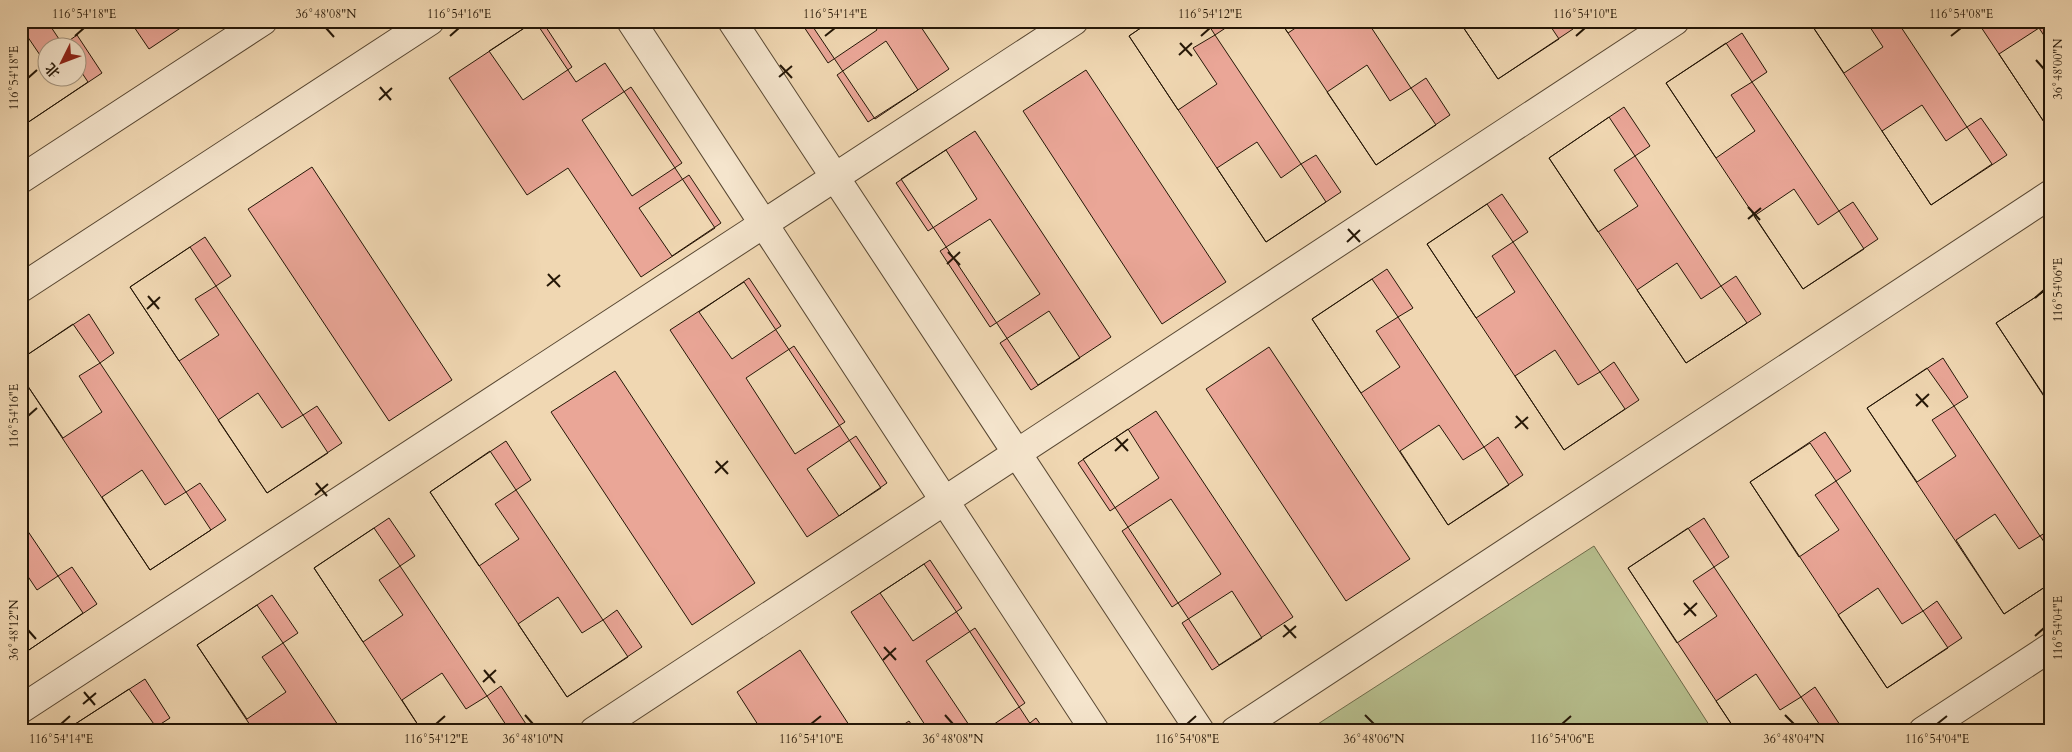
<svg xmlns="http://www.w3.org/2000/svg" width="2072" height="752" viewBox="0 0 2072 752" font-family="Cardo,'Noto Serif SC',serif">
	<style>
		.green { fill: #b7bf8e; stroke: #6e6b4a }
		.building { fill: #eaa697; stroke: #251707; fill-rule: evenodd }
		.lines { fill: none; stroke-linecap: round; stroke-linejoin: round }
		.minor-casing { stroke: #584732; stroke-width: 30 }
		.minor { stroke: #f5e5cd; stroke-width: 28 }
		.ticks { fill: none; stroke: #251707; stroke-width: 2 }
		.neatline { fill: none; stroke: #251707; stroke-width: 2 }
		.ticks-label { font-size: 12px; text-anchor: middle; fill: #251707 }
	</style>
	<rect width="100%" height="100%" fill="#f0d7b2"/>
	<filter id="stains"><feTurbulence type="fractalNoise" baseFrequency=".004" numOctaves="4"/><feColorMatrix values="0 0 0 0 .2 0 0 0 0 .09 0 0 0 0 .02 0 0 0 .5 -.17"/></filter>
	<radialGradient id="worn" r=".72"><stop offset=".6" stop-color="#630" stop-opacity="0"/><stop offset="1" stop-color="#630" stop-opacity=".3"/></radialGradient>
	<path class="green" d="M1594 546 1713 731H1307Z"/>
	<path class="building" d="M21 21H47L63 45 77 35 102 73 27 123 21 114ZM48 48H78V78H48Z
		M130 21H191L149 49Z
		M535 21 576 82 605 63 715 228 641 277 568 168 527 195 449 78Z
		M542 21 572 67 523 100 489 51 535 21Z
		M800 21H871L877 30 828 63Z
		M809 21H917L949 69 875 119Z
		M1151 21H1227L1230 25 1215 35 1301 164 1316 155 1341 192 1266 242 1129 36Z
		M1151 21H1206L1215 35 1193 48 1217 84 1178 110 1129 36Z
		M1280 21H1367L1411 88 1426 78 1450 115 1376 165Z
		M1280 21H1306L1288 33Z
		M1459 21H1567L1573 29 1498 79Z
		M1459 21H1547L1559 39 1498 79Z
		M1809 21H1897L1967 127 1981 118 2007 155 1931 205Z
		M1809 21H1866L1883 47 1844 73Z
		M1977 21H2051V126L2048 128Z
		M21 27 42 58 48 55V78H78V67L88 82 27 123 21 114Z
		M2039 28 2051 46V126L2048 128 1999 54Z
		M1742 33 1767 72 1752 82 1839 211 1853 202 1878 239 1803 289 1666 83Z
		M886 41 918 90 868 122 837 75Z
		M1726 43 1752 82 1731 95 1755 131 1716 158 1666 83Z
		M1367 65 1390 101 1411 88 1436 125 1376 165 1327 92Z
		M1086 70 1226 282 1162 324 1023 111Z
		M631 87 682 163 632 196 582 120Z
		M1922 105 1946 141 1967 127 1992 164 1931 205 1882 131Z
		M1624 107 1650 146 1635 156 1721 286 1736 276 1761 314 1686 363 1549 158Z
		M1609 117 1635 156 1614 170 1638 206 1598 232 1549 158Z
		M975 131 1111 337 1038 385 901 179Z
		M1257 142 1281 178 1301 164 1326 202 1266 242 1217 168Z
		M946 150 977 199 928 231 896 183Z
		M312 167 452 380 389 421 248 209Z
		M689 175 721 223 672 256 639 208Z
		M1794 189 1818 225 1839 211 1864 249 1803 289 1754 216Z
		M1502 194 1528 232 1513 242 1600 372 1614 362 1639 400 1564 450 1427 244Z
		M1487 204 1513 242 1492 256 1515 292 1476 318 1427 244Z
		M990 219 1040 294 990 327 940 251Z
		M205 237 231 276 216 286 303 415 317 406 342 443 267 493 130 287Z
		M190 247 216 286 195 299 219 335 179 361 130 287Z
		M1677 263 1701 299 1721 286 1747 323 1686 363 1637 290Z
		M1387 269 1413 308 1398 317 1484 447 1498 437 1523 475 1448 525 1312 319Z
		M749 278 781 326 732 359 699 312Z
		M1372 279 1398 317 1376 331 1400 367 1361 393 1312 319Z
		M744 282 881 488 807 537 670 330Z
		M2051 287V406L1996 323Z
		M2051 287V394L2045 398 1996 323Z
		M1049 311 1080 358 1031 390 1000 343Z
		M89 314 114 353 100 363 186 492 200 483 226 520 150 570 21 376V359Z
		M73 324 100 363 79 376 102 412 63 438 21 376V359Z
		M794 346 845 422 795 454 746 378Z
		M1269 347 1410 559 1346 601 1206 389Z
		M1555 350 1578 385 1600 372 1625 409 1564 450 1515 376Z
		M1943 358 1968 397 1954 406 2040 536 2051 529V583L2004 614 1867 408Z
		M1927 368 1954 406 1932 420 1956 456 1917 482 1867 408Z
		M615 371 755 583 692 625 551 412Z
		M258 393 282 428 303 415 328 453 267 493 218 420Z
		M1156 411 1293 617 1219 665 1083 459Z
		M1439 425 1463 460 1484 447 1509 485 1448 525 1400 451Z
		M1128 429 1159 478 1110 511 1078 463Z
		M1825 432 1851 471 1836 481 1923 611 1937 601 1962 638 1887 688 1750 482Z
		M856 436 887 483 839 516 807 469Z
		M506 441 531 480 516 490 603 620 617 610 642 647 567 697 430 492Z
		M1810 443 1836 481 1815 495 1839 530 1799 557 1750 482Z
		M490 451 516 490 495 504 519 539 479 566 430 492Z
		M142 470 165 505 186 492 211 530 150 570 102 497Z
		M1171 499 1221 574 1172 607 1122 531Z
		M1995 514 2019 549 2040 536 2051 552V583L2004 614 1956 540Z
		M389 518 415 556 400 566 487 696 501 686 526 724 515 731H422L314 568Z
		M1704 518 1729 557 1714 567 1801 697 1815 687 1840 725 1831 731H1736L1628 568Z
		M21 521 58 576 72 567 97 604 23 654Z
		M374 528 400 566 379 580 403 615 363 642 314 568Z
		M1688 528 1714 567 1693 581 1717 616 1677 643 1628 568Z
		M930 560 962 608 913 641 880 593Z
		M924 564 970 632 1035 731H929L851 612Z
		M21 566 37 590 58 576 83 613 23 654Z
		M1878 588 1902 624 1923 611 1948 648 1887 688 1838 615Z
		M1232 591 1262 638 1212 670 1182 623Z
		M272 595 298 633 283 643 342 731H254L197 645Z
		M558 597 582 633 603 620 628 657 567 697 518 624Z
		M257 605 283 643 262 657 286 692 247 719 197 645Z
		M975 628 1025 703 984 731H973L926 661Z
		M800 650 853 731H762L737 692Z
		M442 673 466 709 487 696 510 731H422L402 700Z
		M1756 674 1780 710 1801 697 1824 731H1736L1716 701Z
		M145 679 170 718 156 727 158 731H71L69 728Z
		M129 689 156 727 150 731H71L69 728Z
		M1036 718 1045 731H1018L1030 723Z
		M909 721 916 731H894Z"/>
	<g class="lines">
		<g class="minor-casing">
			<path id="minor" d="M631 21 1095 731
				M732 21 1200 731
				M21 179 263 21
				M21 288 430 21
				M21 709 1074 21
				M594 731 1675 21
				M1235 731 2051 194
				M1923 731 2051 647"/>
		</g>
		<use href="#minor" class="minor"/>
	</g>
	<path class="ticks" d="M326 28 334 37M75 36 84 28M450 36 459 28M825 36 835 28M1201 36 1210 28M1576 36 1585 28M1951 36 1961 28M1180 43 1192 56M1179 55 1192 43M2036 60 2044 69M780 65 792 78M779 77 792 66M28 78 37 70M380 87 391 100M379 100 392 88M1748 207 1760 220M1748 219 1761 208M1348 229 1360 242M1347 242 1360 230M948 252 960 265M947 264 960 252M548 274 560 287M547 286 560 275M148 296 159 309M2035 298 2044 290M147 309 160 297M1916 394 1928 407M1916 406 1929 394M28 416 37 408M1516 416 1528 429M1515 428 1528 417M1116 438 1128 451M1115 451 1128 439M716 461 728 474M715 473 728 461M316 483 327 496M315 495 328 484M1684 603 1696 616M1684 615 1697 603M1284 625 1296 638M28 630 36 639M2035 636 2044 628M1283 637 1296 626M884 647 896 660M883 660 896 648M484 670 495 683M483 682 496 670M84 692 95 705M83 704 96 693M525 715 533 724M945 715 953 724M1365 715 1374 724M1785 715 1794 724M61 724 70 716M436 724 445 716M811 724 821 716M1187 724 1196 716M1562 724 1571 716M1937 724 1947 716"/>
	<rect width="2072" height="752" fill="none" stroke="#f0d7b2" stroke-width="55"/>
	<g transform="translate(62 62) rotate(228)"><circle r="24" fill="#f5e5cd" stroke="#a2937e"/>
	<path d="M0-4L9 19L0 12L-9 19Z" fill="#8f2418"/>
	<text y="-8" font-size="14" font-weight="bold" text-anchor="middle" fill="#251707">北</text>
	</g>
	<rect x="28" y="28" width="2016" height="696" class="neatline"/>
	<g class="ticks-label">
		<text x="84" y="18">116°54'18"E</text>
		<text x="326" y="18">36°48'08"N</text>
		<text x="459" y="18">116°54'16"E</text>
		<text x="835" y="18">116°54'14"E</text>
		<text x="1210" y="18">116°54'12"E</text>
		<text x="1585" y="18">116°54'10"E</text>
		<text x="1961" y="18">116°54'08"E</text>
		<text transform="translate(2058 69) rotate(-90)" y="4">36°48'00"N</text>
		<text transform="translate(14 78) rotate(-90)" y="4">116°54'18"E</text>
		<text transform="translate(2058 290) rotate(-90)" y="4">116°54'06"E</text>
		<text transform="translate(14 416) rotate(-90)" y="4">116°54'16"E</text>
		<text transform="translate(2058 628) rotate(-90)" y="4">116°54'04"E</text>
		<text transform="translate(14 630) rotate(-90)" y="4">36°48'12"N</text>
		<text x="61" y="743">116°54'14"E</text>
		<text x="436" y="743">116°54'12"E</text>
		<text x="533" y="743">36°48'10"N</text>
		<text x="811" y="743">116°54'10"E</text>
		<text x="953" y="743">36°48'08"N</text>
		<text x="1187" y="743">116°54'08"E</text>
		<text x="1374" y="743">36°48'06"N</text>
		<text x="1562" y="743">116°54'06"E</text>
		<text x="1794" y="743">36°48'04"N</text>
		<text x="1937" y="743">116°54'04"E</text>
	</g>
	<rect width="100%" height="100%" filter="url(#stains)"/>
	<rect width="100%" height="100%" fill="url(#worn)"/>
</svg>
